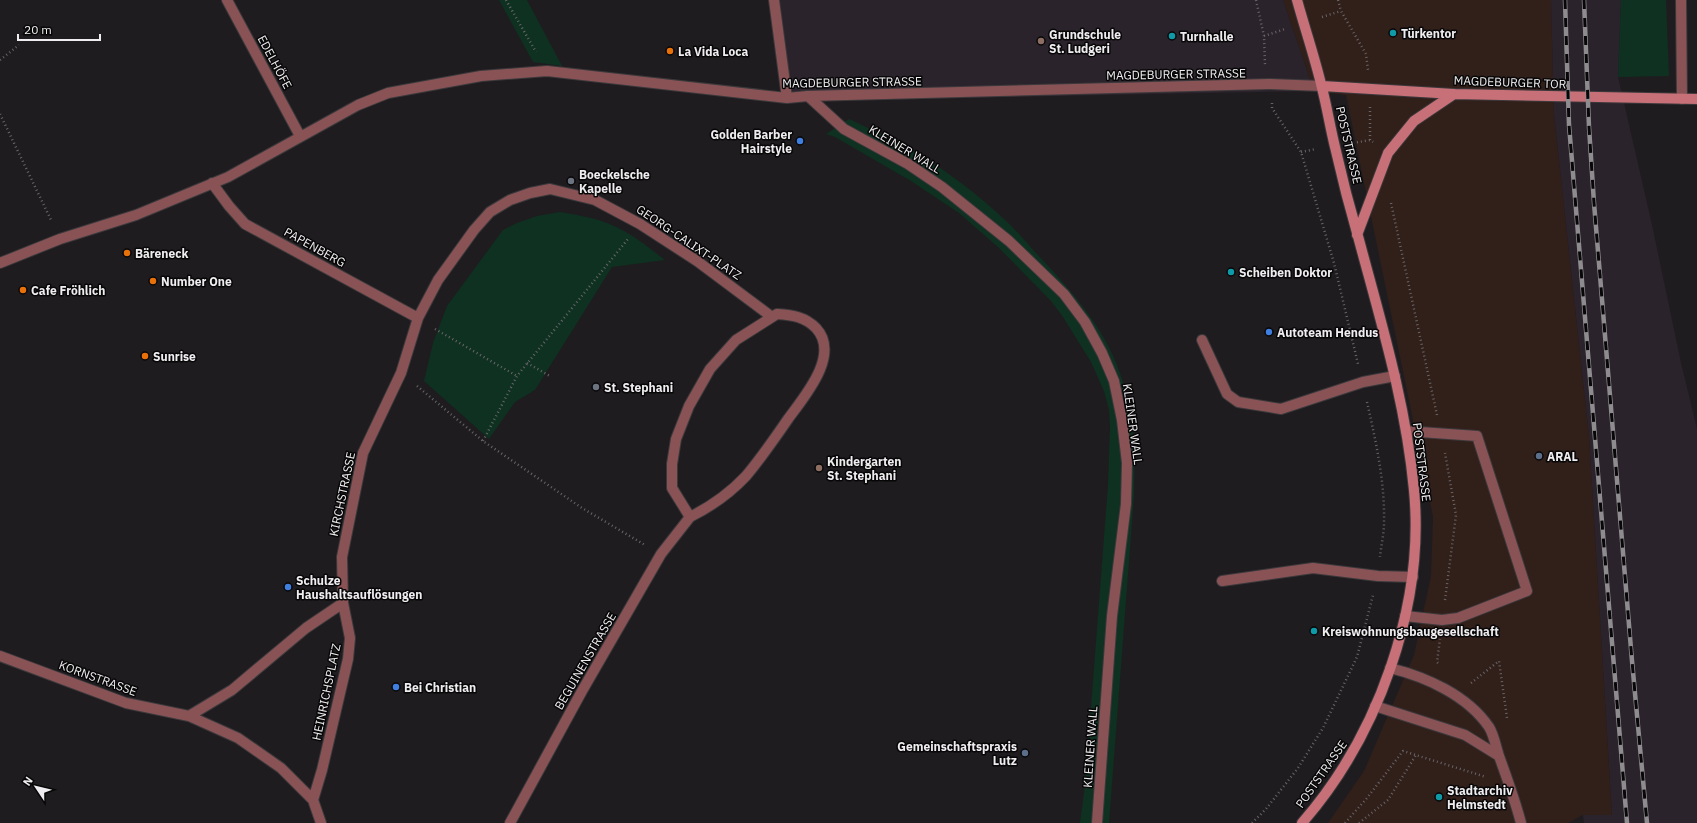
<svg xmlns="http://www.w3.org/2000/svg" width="1697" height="823" viewBox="0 0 1697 823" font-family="'IBM Plex Sans',sans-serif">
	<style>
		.commercial { fill: #311f1a }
		.built { fill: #2b232b }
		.green { fill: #0e3121 }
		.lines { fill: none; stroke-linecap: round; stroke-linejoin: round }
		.service-casing { stroke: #3c393c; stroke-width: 12 }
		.pedestrian-casing { stroke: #3c393c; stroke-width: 12 }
		.minor-casing { stroke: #3c393c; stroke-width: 12 }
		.secondary-casing { stroke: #3c393c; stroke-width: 12 }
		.path { stroke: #686568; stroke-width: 2.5; stroke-dasharray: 1 3; stroke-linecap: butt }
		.service { stroke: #895356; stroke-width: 10 }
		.pedestrian { stroke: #895356; stroke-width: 10 }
		.minor { stroke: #895356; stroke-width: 10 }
		.secondary { stroke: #c77077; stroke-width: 10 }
		.rail-casing { stroke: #8f8c8f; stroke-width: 4.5 }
		.rail { stroke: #080708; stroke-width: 3; stroke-dasharray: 9; stroke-linecap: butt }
		.culture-dot { fill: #0f9aa8; stroke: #080708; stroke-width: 1.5 }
		.education-dot { fill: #8d6e63; stroke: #080708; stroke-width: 1.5 }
		.food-dot { fill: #e8710a; stroke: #080708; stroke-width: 1.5 }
		.shop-dot { fill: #3f7fe0; stroke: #080708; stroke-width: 1.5 }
		.worship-dot { fill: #6b7280; stroke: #080708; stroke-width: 1.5 }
		.service-dot { fill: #5c6f8a; stroke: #080708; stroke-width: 1.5 }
		.labels { text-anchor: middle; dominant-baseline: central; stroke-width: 3; stroke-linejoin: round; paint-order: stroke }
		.poi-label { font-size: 12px; font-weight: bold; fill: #efedef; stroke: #080708; text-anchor: start }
		.street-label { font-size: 12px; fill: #efedef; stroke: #080708 }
	</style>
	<rect width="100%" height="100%" fill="#1f1c1f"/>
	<path class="commercial" d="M1283 0H1551L1554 114 1589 436 1612 815H1583L1568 823H1328L1364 771 1414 655 1431 576 1433 517 1346 95 1314 91Z"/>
	<path class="built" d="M780 0H1283L1314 91 794 101 790 82Z
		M1551 0H1621L1618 77 1652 225 1681 363 1697 429V823H1584L1583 815H1612L1589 436 1554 114Z"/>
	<path class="green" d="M499 0H527L562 66 533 62Z
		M1621 0H1666L1669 76 1618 77Z
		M849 119C872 130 897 140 919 154 949 173 979 195 1005 220 1016 230 1026 242 1036 253 1072 291 1108 331 1123 382 1135 421 1135 455 1134 496L1109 823H1080L1085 785 1108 485 1110 426 1109 410 1104 391 1091 362 1063 317 1051 301 999 248 959 213 911 181 835 137 826 134Z
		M560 212C578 215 597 218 614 226 633 234 649 248 665 260L612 267 535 390 515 402 489 439 424 381 433 343 447 306 503 230 517 223 537 216Z"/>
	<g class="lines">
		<g class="service-casing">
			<path id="service" d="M1202 340 1227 394 1238 402 1281 409 1363 382 1395 376
				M1222 581 1313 568 1378 576 1413 577
				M1405 616 1442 620 1458 618 1527 591 1477 436 1406 431"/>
		</g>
		<g class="pedestrian-casing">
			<path id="pedestrian" d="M808 96 844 129 908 164 942 187 1009 241 1064 294 1085 322 1102 353 1114 381 1122 420 1127 463 1126 504 1112 616 1097 823"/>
		</g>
		<g class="minor-casing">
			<path id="minor" d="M227 0 300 136
				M774 0 787 98
				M1681 0 1682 99
				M212 183 229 206 245 224 418 318
				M0 263 60 239 136 215 228 177 358 105 388 93 481 76 547 71 787 98 808 96 1269 84 1322 86
				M777 314C793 315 805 317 816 328 841 355 804 397 788 419 775 438 761 458 746 476 731 492 710 507 690 517L672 488V464L676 439 689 406 710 369 736 340Z
				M0 656 126 703 189 716 238 738 281 768 313 800 321 823
				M1390 668C1426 677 1467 695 1489 727 1494 735 1496 747 1499 756 1507 778 1515 800 1521 823
				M1375 706 1465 735 1499 756
				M189 716 232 690 306 628 343 603
				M313 800 322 770 348 659 350 638 343 603 342 557 363 453 401 373 418 318 438 280 474 230 490 212 510 200 530 193 550 189 595 200 640 224 697 261 772 317
				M510 823 582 691 661 554 690 517"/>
		</g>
		<g class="secondary-casing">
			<path id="secondary" d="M1297 0C1305 29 1315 58 1322 88 1327 107 1330 127 1335 147 1342 178 1350 209 1359 240 1381 322 1406 404 1414 490 1425 606 1378 736 1302 823
				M1322 86 1454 94 1697 99
				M1357 235 1388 153 1414 121 1454 94"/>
		</g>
		<path class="path" d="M506 0 536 52
			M1256 0 1264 36 1265 65
			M1338 0 1341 11 1366 54 1368 70
			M1322 17 1341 11
			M1264 36 1285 29
			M0 60 19 45
			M1272 103V108L1301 152 1334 263 1358 364
			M1370 107V140L1373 142
			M0 114 52 222
			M1353 143 1370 140
			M1301 152 1316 149
			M1391 203 1437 415
			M435 329 517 376
			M527 363 550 376
			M417 386 483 441 582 508 645 545
			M1367 402C1376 442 1385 482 1384 523 1384 534 1381 546 1380 557
			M483 441 517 376 628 239
			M1445 600 1456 515 1445 453
			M1438 663 1437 662 1440 639
			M1471 683 1499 661 1507 718
			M1252 823 1266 809 1298 768 1323 728 1357 657 1373 595
			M1345 823 1367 798 1403 751 1486 777
			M1359 823 1388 800 1416 755"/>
		<use href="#service" class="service"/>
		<use href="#pedestrian" class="pedestrian"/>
		<use href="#minor" class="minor"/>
		<use href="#secondary" class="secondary"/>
		<g class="rail-casing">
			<path id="rail" d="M1565 0 1569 125 1627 823
				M1584 0 1589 127 1594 203 1632 661 1647 823"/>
		</g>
		<use href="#rail" class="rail"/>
	</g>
	<g class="culture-dot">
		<circle cx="1393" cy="33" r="4"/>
		<circle cx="1172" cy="36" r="4"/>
		<circle cx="1231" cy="272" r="4"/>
		<circle cx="1314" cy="631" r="4"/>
		<circle cx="1439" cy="797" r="4"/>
	</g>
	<g class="education-dot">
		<circle cx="1041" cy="41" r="4"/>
		<circle cx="819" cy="468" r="4"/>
	</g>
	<g class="food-dot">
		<circle cx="670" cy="51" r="4"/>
		<circle cx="127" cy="253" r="4"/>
		<circle cx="153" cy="281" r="4"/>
		<circle cx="23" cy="290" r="4"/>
		<circle cx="145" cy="356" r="4"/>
	</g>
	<g class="shop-dot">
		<circle cx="800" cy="141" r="4"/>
		<circle cx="1269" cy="332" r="4"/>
		<circle cx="288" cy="587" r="4"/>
		<circle cx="396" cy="687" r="4"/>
	</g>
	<g class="worship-dot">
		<circle cx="571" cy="181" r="4"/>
		<circle cx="596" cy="387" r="4"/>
	</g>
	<g class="service-dot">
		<circle cx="1539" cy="456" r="4"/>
		<circle cx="1025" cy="753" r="4"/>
	</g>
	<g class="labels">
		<g class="poi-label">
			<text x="1401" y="33">Türkentor</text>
			<text x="1049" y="34">Grundschule<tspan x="1049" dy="14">St. Ludgeri</tspan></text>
			<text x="1180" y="36">Turnhalle</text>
			<text x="678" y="51">La Vida Loca</text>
			<text x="792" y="134" text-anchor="end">Golden Barber<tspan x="792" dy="14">Hairstyle</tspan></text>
			<text x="579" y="174">Boeckelsche<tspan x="579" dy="14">Kapelle</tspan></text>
			<text x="135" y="253">Bäreneck</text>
			<text x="1239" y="272">Scheiben Doktor</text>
			<text x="161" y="281">Number One</text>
			<text x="31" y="290">Cafe Fröhlich</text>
			<text x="1277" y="332">Autoteam Hendus</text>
			<text x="153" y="356">Sunrise</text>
			<text x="604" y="387">St. Stephani</text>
			<text x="1547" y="456">ARAL</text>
			<text x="827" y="461">Kindergarten<tspan x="827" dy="14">St. Stephani</tspan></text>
			<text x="296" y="580">Schulze<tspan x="296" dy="14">Haushaltsauflösungen</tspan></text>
			<text x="1322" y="631">Kreiswohnungsbaugesellschaft</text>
			<text x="404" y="687">Bei Christian</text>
			<text x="1017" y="746" text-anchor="end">Gemeinschaftspraxis<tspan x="1017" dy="14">Lutz</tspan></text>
			<text x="1447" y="790">Stadtarchiv<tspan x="1447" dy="14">Helmstedt</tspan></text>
		</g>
		<g class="street-label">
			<text transform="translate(275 62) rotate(62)">EDELHÖFE</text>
			<text transform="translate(1176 74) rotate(-1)">MAGDEBURGER STRASSE</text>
			<text transform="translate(852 82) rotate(-1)">MAGDEBURGER STRASSE</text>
			<text transform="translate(1510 82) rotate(2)">MAGDEBURGER TOR</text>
			<text transform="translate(1349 145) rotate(77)">POSTSTRASSE</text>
			<text transform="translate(905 149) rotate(31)">KLEINER WALL</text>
			<text transform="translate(689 242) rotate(34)">GEORG-CALIXT-PLATZ</text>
			<text transform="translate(315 247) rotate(29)">PAPENBERG</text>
			<text transform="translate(1133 424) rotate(82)">KLEINER WALL</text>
			<text transform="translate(1422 462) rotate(83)">POSTSTRASSE</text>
			<text transform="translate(342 494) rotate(-78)">KIRCHSTRASSE</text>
			<text transform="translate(585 661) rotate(-60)">BEGUINENSTRASSE</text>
			<text transform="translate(98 678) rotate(20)">KORNSTRASSE</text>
			<text transform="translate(326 692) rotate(-78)">HEINRICHSPLATZ</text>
			<text transform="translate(1090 747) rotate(-86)">KLEINER WALL</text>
			<text transform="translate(1321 774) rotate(-55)">POSTSTRASSE</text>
		</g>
	</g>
	<g transform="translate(36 787) rotate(305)" stroke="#080708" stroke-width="3" paint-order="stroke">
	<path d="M0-3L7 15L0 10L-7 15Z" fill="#efedef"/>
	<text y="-6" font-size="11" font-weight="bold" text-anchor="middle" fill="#efedef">N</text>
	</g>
	<path d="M18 34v6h82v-6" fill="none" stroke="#efedef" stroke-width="2"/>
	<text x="24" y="34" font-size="12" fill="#efedef" stroke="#080708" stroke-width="3" paint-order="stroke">20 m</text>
</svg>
